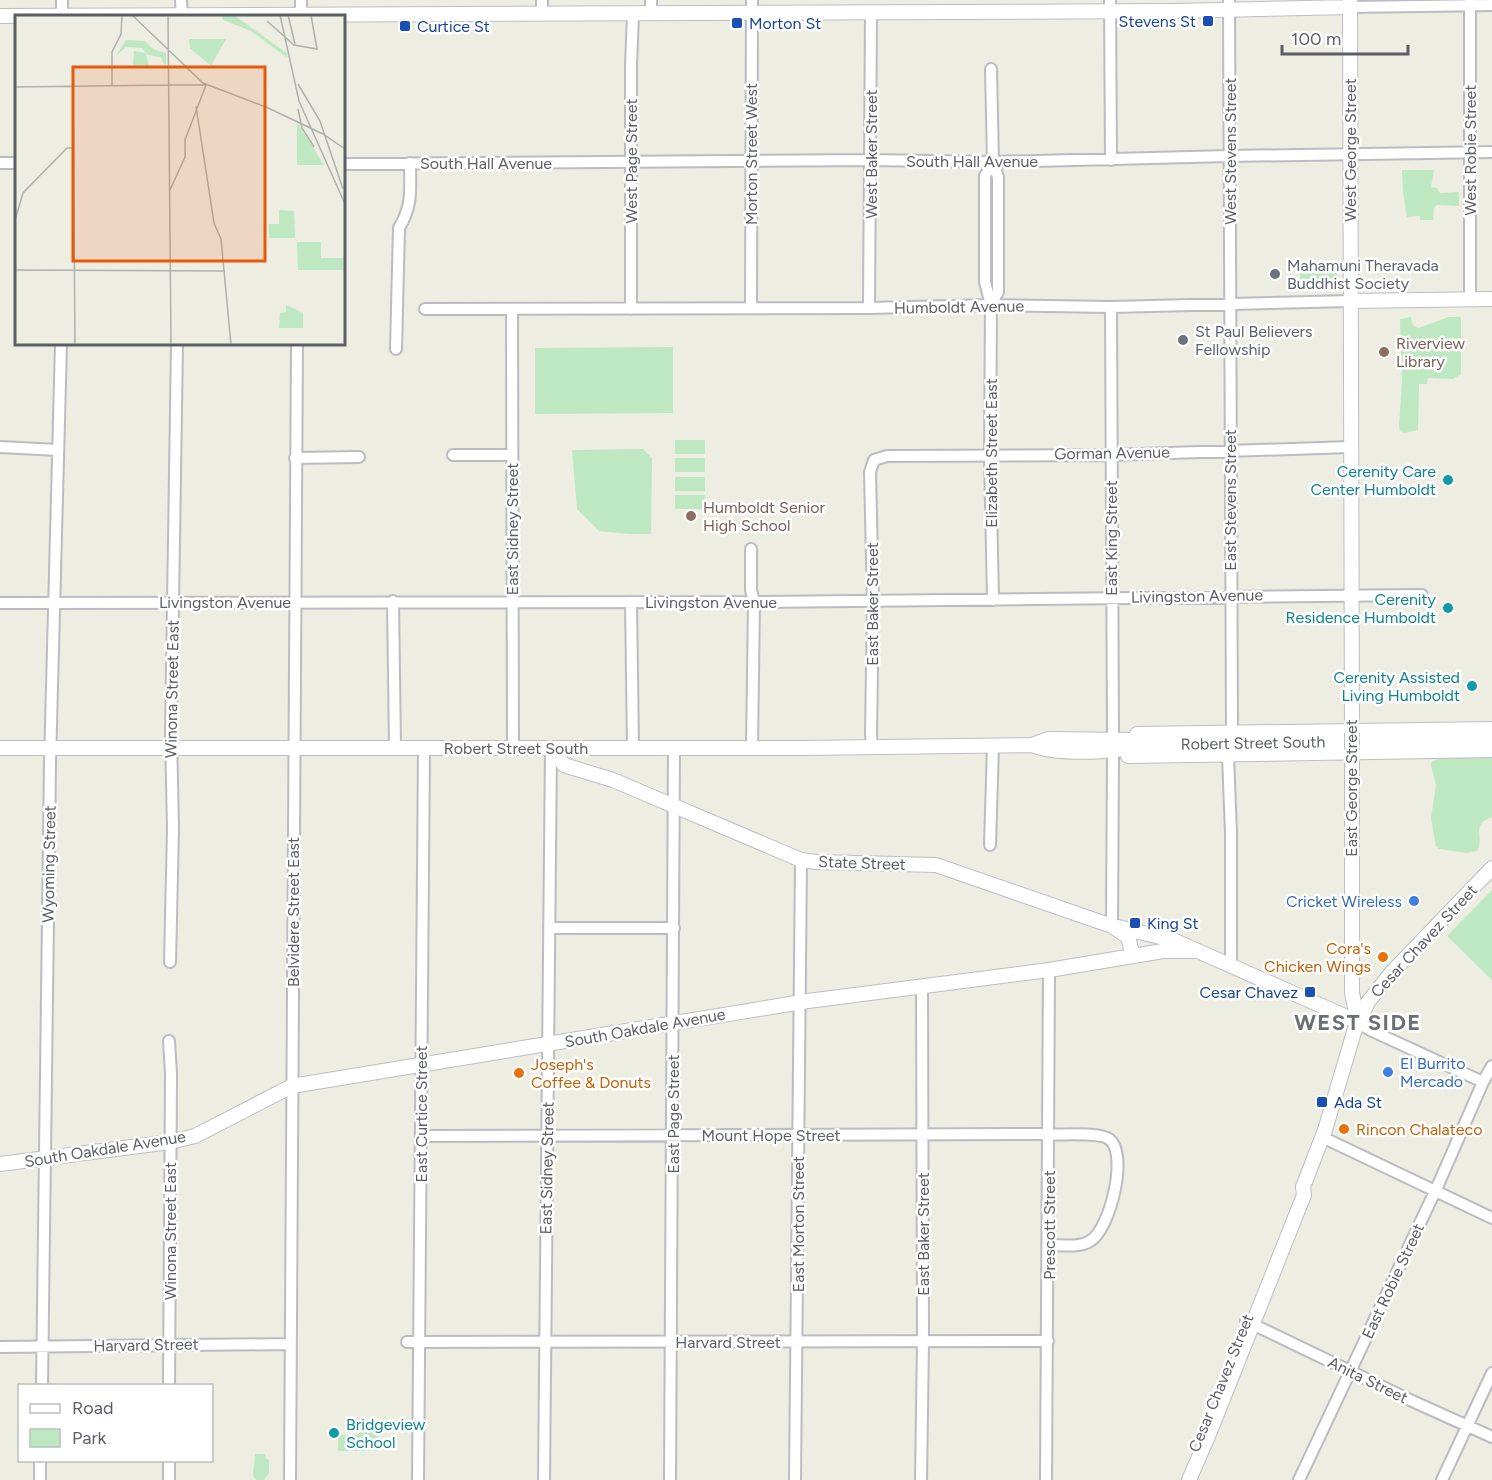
<svg xmlns="http://www.w3.org/2000/svg" width="1492" height="1480" viewBox="0 0 1492 1480" font-family="Figtree,sans-serif">
	<style>
		.green { fill: #bde8c1 }
		.lines { fill: none; stroke-linecap: round; stroke-linejoin: round }
		.street-casing { stroke: #babcc2; stroke-width: 14 }
		.secondary-casing { stroke: #bbbec5; stroke-width: 16 }
		.street { stroke: #fff; stroke-width: 10 }
		.secondary { stroke: #fff; stroke-width: 14 }
		.secondary-bridge-casing { stroke: #bbbec5; stroke-width: 16; stroke-linecap: butt }
		.secondary-bridge { stroke: #fff; stroke-width: 14 }
		.transit-dot { fill: #1a4fb4; stroke: #fff; stroke-width: 2 }
		.worship-dot { fill: #6b7280; stroke: #fff; stroke-width: 2 }
		.education-dot { fill: #8d6e63; stroke: #fff; stroke-width: 2 }
		.culture-dot { fill: #0f9aa8; stroke: #fff; stroke-width: 2 }
		.shop-dot { fill: #3f7fe0; stroke: #fff; stroke-width: 2 }
		.food-dot { fill: #e8710a; stroke: #fff; stroke-width: 2 }
		.labels { text-anchor: middle; dominant-baseline: central; stroke-width: 5; stroke-linejoin: round; paint-order: stroke }
		.transit-label { font-size: 16px; fill: #164399; stroke: #fff; text-anchor: start }
		.street-label { font-size: 16px; fill: #5b5e64; stroke: #fff }
		.worship-label { font-size: 16px; fill: #5b616d; stroke: #fff; text-anchor: start }
		.education-label { font-size: 16px; fill: #785e54; stroke: #fff; text-anchor: start }
		.culture-label { font-size: 16px; fill: #0d838f; stroke: #fff; text-anchor: end }
		.shop-label { font-size: 16px; fill: #366cbe; stroke: #fff; text-anchor: end }
		.food-label { font-size: 16px; fill: #c56008; stroke: #fff; text-anchor: start }
		.district-label { font-size: 22px; font-weight: bold; letter-spacing: 1.5px; fill: #6c7076; stroke: #fff }
		.inset-road { fill: none; stroke: #afb0ac; stroke-width: 1.5 }
		.view { fill: #e8590c; fill-opacity: 0.15; stroke: #e8590c; stroke-width: 3 }
		.inset-edge { fill: none; stroke: #5b5e64; stroke-width: 3 }
	</style>
	<rect width="100%" height="100%" fill="#eeede2"/>
	<path class="green" d="M1402 170H1434L1431 187 1437 188 1440 193 1459 192V206L1437 205 1434 208 1433 220H1420V216L1407 217 1403 192Z
		M1337 266V285L1300 286V268Z
		M1411 317 1413 325 1418 328 1449 317H1461V374L1453 379 1428 378 1427 384H1419L1418 430 1404 433 1400 431 1399 425 1402 383 1400 319Z
		M673 347V413L535 414V348Z
		M675 440H705V454H675Z
		M643 449 652 458 651 534H629L599 531 577 509 572 450Z
		M675 458H705V472H675Z
		M675 477H705V491H675Z
		M675 495H705V509H675Z
		M1492 756V817C1470 825 1485 835 1477 851L1467 853 1439 849 1436 846 1431 818 1436 785 1431 765 1432 761 1447 757Z
		M1492 890V980L1447 936Z
		M364 1422H379V1451H338V1435H357L364 1428Z
		M255 1454H265L266 1459 269 1460V1473L264 1480H256L253 1476Z"/>
	<g class="lines">
		<g class="street-casing">
			<path id="street" d="M62 0V16
				M181 0 182 16
				M301 0V16
				M542 0V14
				M651 0V14
				M1110 0 1111 160
				M1229 0 1232 732
				M1470 0V299
				M1350 7 1492 5
				M993 162 985 176V282L991 305 990 455 993 600
				M0 163H16
				M344 164 871 160 993 162 1229 156 1492 152
				M991 305 998 292V177L993 162 991 69
				M751 307 752 0
				M1111 307 1113 734
				M869 308 871 12
				M425 309 869 308 991 305 1111 307 1350 301
				M512 309 513 748
				M631 309V66L633 14
				M396 349 399 228C413 205 410 189 410 163
				M0 447 58 450
				M453 455H512
				M295 458 359 457
				M751 549V590L754 602 752 747
				M393 601 395 748
				M631 602 633 748
				M0 603 759 602 1422 595
				M872 747 871 734 873 601 870 472 874 460 887 456 1111 455 1350 447
				M1228 755 1231 833V965
				M990 845 993 746
				M1112 926 1113 756
				M549 928H674
				M170 962 173 829 171 734 177 344
				M1358 1022 1370 1030 1483 1082
				M169 1041 171 1074 169 1386
				M421 1136 1040 1134C1055 1136 1099 1131 1109 1139 1129 1153 1110 1230 1090 1241 1079 1248 1061 1245 1048 1245
				M1322 1137 1492 1218
				M1246 1321 1410 1400 1492 1437
				M407 1342 1048 1341
				M0 1347 291 1344
				M42 1386 50 763 61 344
				M40 1480V1460
				M169 1480V1460
				M290 1480 297 344
				M418 1480 424 748
				M544 1480 551 748
				M670 1480 674 748
				M795 1480 801 860
				M921 1480 923 1341 922 987
				M1046 1480 1049 970
				M1299 1480 1438 1185 1483 1082 1492 1066
				M1442 1480 1492 1373"/>
		</g>
		<g class="secondary-casing">
			<path id="secondary" d="M1350 0 1352 733
				M0 16 1175 11 1350 7
				M1350 301 1492 299
				M1137 734 1492 729
				M1032 745 1048 739 1133 740 1158 744 1492 740
				M0 748H802L1032 745C1066 758 1123 750 1158 744
				M551 748 564 765 613 780 801 860 817 862 936 865 1112 926 1128 937 1133 956
				M1352 750V993L1358 1022
				M1128 756 1492 750
				M1118 927 1173 940 1358 1022
				M0 1164 170 1142 195 1136 292 1086 808 1001 1049 970 1163 951H1196
				M1189 1480 1209 1434 1304 1195 1303 1187 1325 1130 1354 1032 1368 1002 1392 972 1492 868"/>
		</g>
		<use href="#street" class="street"/>
		<use href="#secondary" class="secondary"/>
		<g class="secondary-bridge-casing">
			<path id="secondary-bridge" d="M1352 733V750"/>
		</g>
		<use href="#secondary-bridge" class="secondary-bridge"/>
	</g>
	<g class="transit-dot">
		<rect x="1202" y="15" width="12" height="12" rx="3"/>
		<rect x="731" y="17" width="12" height="12" rx="3"/>
		<rect x="399" y="20" width="12" height="12" rx="3"/>
		<rect x="1129" y="917" width="12" height="12" rx="3"/>
		<rect x="1304" y="986" width="12" height="12" rx="3"/>
		<rect x="1316" y="1096" width="12" height="12" rx="3"/>
	</g>
	<g class="worship-dot">
		<circle cx="1275" cy="274" r="6"/>
		<circle cx="1183" cy="340" r="6"/>
	</g>
	<g class="education-dot">
		<circle cx="1384" cy="352" r="6"/>
		<circle cx="691" cy="516" r="6"/>
	</g>
	<g class="culture-dot">
		<circle cx="1448" cy="480" r="6"/>
		<circle cx="1448" cy="608" r="6"/>
		<circle cx="1472" cy="686" r="6"/>
		<circle cx="334" cy="1433" r="6"/>
	</g>
	<g class="shop-dot">
		<circle cx="1414" cy="901" r="6"/>
		<circle cx="1388" cy="1072" r="6"/>
	</g>
	<g class="food-dot">
		<circle cx="1383" cy="957" r="6"/>
		<circle cx="519" cy="1073" r="6"/>
		<circle cx="1344" cy="1129" r="6"/>
	</g>
	<g class="labels">
		<g class="transit-label">
			<text x="1196" y="21" text-anchor="end">Stevens St</text>
			<text x="749" y="23">Morton St</text>
			<text x="417" y="26">Curtice St</text>
			<text x="1147" y="923">King St</text>
			<text x="1298" y="992" text-anchor="end">Cesar Chavez</text>
			<text x="1334" y="1102">Ada St</text>
		</g>
		<g class="street-label">
			<text transform="translate(1350 150) rotate(-90)">West George Street</text>
			<text transform="translate(1470 150) rotate(-90)">West Robie Street</text>
			<text transform="translate(1230 151) rotate(-90)">West Stevens Street</text>
			<text transform="translate(751 154) rotate(-90)">Morton Street West</text>
			<text transform="translate(871 154) rotate(-90)">West Baker Street</text>
			<text transform="translate(631 161) rotate(-90)">West Page Street</text>
			<text x="972" y="161">South Hall Avenue</text>
			<text x="486" y="163">South Hall Avenue</text>
			<text transform="translate(959 307) rotate(-1)">Humboldt Avenue</text>
			<text transform="translate(991 453) rotate(-90)">Elizabeth Street East</text>
			<text transform="translate(1112 453) rotate(-1)">Gorman Avenue</text>
			<text transform="translate(1230 500) rotate(-90)">East Stevens Street</text>
			<text transform="translate(512 529) rotate(-90)">East Sidney Street</text>
			<text transform="translate(1111 538) rotate(-90)">East King Street</text>
			<text transform="translate(1197 596) rotate(-1)">Livingston Avenue</text>
			<text x="225" y="602">Livingston Avenue</text>
			<text x="711" y="602">Livingston Avenue</text>
			<text transform="translate(872 604) rotate(-90)">East Baker Street</text>
			<text transform="translate(172 689) rotate(-89)">Winona Street East</text>
			<text transform="translate(1253 743) rotate(-1)">Robert Street South</text>
			<text x="516" y="748">Robert Street South</text>
			<text transform="translate(1351 788) rotate(-90)">East George Street</text>
			<text transform="translate(862 863) rotate(2)">State Street</text>
			<text transform="translate(49 864) rotate(-89)">Wyoming Street</text>
			<text transform="translate(293 912) rotate(-90)">Belvidere Street East</text>
			<text transform="translate(1424 941) rotate(-47)">Cesar Chavez Street</text>
			<text transform="translate(645 1028) rotate(-10)">South Oakdale Avenue</text>
			<text transform="translate(421 1114) rotate(-90)">East Curtice Street</text>
			<text transform="translate(673 1114) rotate(-90)">East Page Street</text>
			<text x="771" y="1135">Mount Hope Street</text>
			<text transform="translate(105 1149) rotate(-9)">South Oakdale Avenue</text>
			<text transform="translate(547 1168) rotate(-89)">East Sidney Street</text>
			<text transform="translate(798 1224) rotate(-90)">East Morton Street</text>
			<text transform="translate(1049 1225) rotate(-90)">Prescott Street</text>
			<text transform="translate(170 1231) rotate(-90)">Winona Street East</text>
			<text transform="translate(923 1234) rotate(-90)">East Baker Street</text>
			<text transform="translate(1393 1281) rotate(-65)">East Robie Street</text>
			<text x="728" y="1342">Harvard Street</text>
			<text transform="translate(146 1345) rotate(-1)">Harvard Street</text>
			<text transform="translate(1368 1380) rotate(26)">Anita Street</text>
			<text transform="translate(1221 1383) rotate(-68)">Cesar Chavez Street</text>
		</g>
		<g class="worship-label">
			<text x="1287" y="265">Mahamuni Theravada<tspan x="1287" dy="18">Buddhist Society</tspan></text>
			<text x="1195" y="331">St Paul Believers<tspan x="1195" dy="18">Fellowship</tspan></text>
		</g>
		<g class="education-label">
			<text x="1396" y="343">Riverview<tspan x="1396" dy="18">Library</tspan></text>
			<text x="703" y="507">Humboldt Senior<tspan x="703" dy="18">High School</tspan></text>
		</g>
		<g class="culture-label">
			<text x="1436" y="471">Cerenity Care<tspan x="1436" dy="18">Center Humboldt</tspan></text>
			<text x="1436" y="599">Cerenity<tspan x="1436" dy="18">Residence Humboldt</tspan></text>
			<text x="1460" y="677">Cerenity Assisted<tspan x="1460" dy="18">Living Humboldt</tspan></text>
			<text x="346" y="1424" text-anchor="start">Bridgeview<tspan x="346" dy="18">School</tspan></text>
		</g>
		<g class="shop-label">
			<text x="1402" y="901">Cricket Wireless</text>
			<text x="1400" y="1063" text-anchor="start">El Burrito<tspan x="1400" dy="18">Mercado</tspan></text>
		</g>
		<g class="food-label">
			<text x="1371" y="948" text-anchor="end">Cora's<tspan x="1371" dy="18">Chicken Wings</tspan></text>
			<text x="531" y="1064">Joseph's<tspan x="531" dy="18">Coffee &amp; Donuts</tspan></text>
			<text x="1356" y="1129">Rincon Chalateco</text>
		</g>
		<g class="district-label">
			<text x="1358" y="1022">WEST SIDE</text>
		</g>
	</g>
	<g transform="translate(15 15)">
		<rect width="330" height="330" fill="#eeede2"/>
		<path d="M207 0H219L273 39 271 42 236 16 208 5ZM174 24H211L196 51 175 33ZM111 25 130 26 138 34 151 38V53L146 42 133 40 127 33 111 32 101 41ZM119 36 131 38 134 52 118 51ZM282 109 284 110 309 150H282ZM264 195 279 196 280 223H254V209H264ZM282 227H306V243H330V255H283ZM271 290 288 298V313H264L265 298 271 297Z" fill="#bde8c1"/>
		<path class="inset-road" d="M117 0 188 68 251 92 308 119 330 134M153 0 156 330M265 0 284 86 330 189M273 0 280 29M252 6 279 30 302 34 296 0M283 69 305 106 328 174M153 70H191M58 71 60 330M97 71V37L106 19 107 0M0 72 153 70M181 91 199 208 206 224 216 330M283 94 287 113 299 132M155 175 170 142V125L191 70M0 205 8 178 52 133H59M0 255 210 256"/>
		<path class="view" d="M58 52H250V246H58Z"/>
		<rect width="330" height="330" class="inset-edge"/>
	</g>
	<rect x="18" y="1384" width="195" height="78" fill="#ffffff" stroke="#bdbfc1" stroke-width="1.5"/>
	<rect x="30" y="1404" width="30" height="9" fill="#ffffff" stroke="#bdbfc1" stroke-width="1.5"/>
	<text x="72" y="1414" font-size="18" fill="#5b5e64">Road</text>
	<rect x="30" y="1429" width="30" height="18" fill="#bde8c1" stroke="#bdbfc1" stroke-width="1.5"/>
	<text x="72" y="1444" font-size="18" fill="#5b5e64">Park</text>
	<path d="M1282 45v9h126v-9" fill="none" stroke="#5b5e64" stroke-width="3"/>
	<text x="1291" y="45" font-size="18" fill="#5b5e64" stroke="#ffffff" stroke-width="4.5" paint-order="stroke">100 m</text>
</svg>
